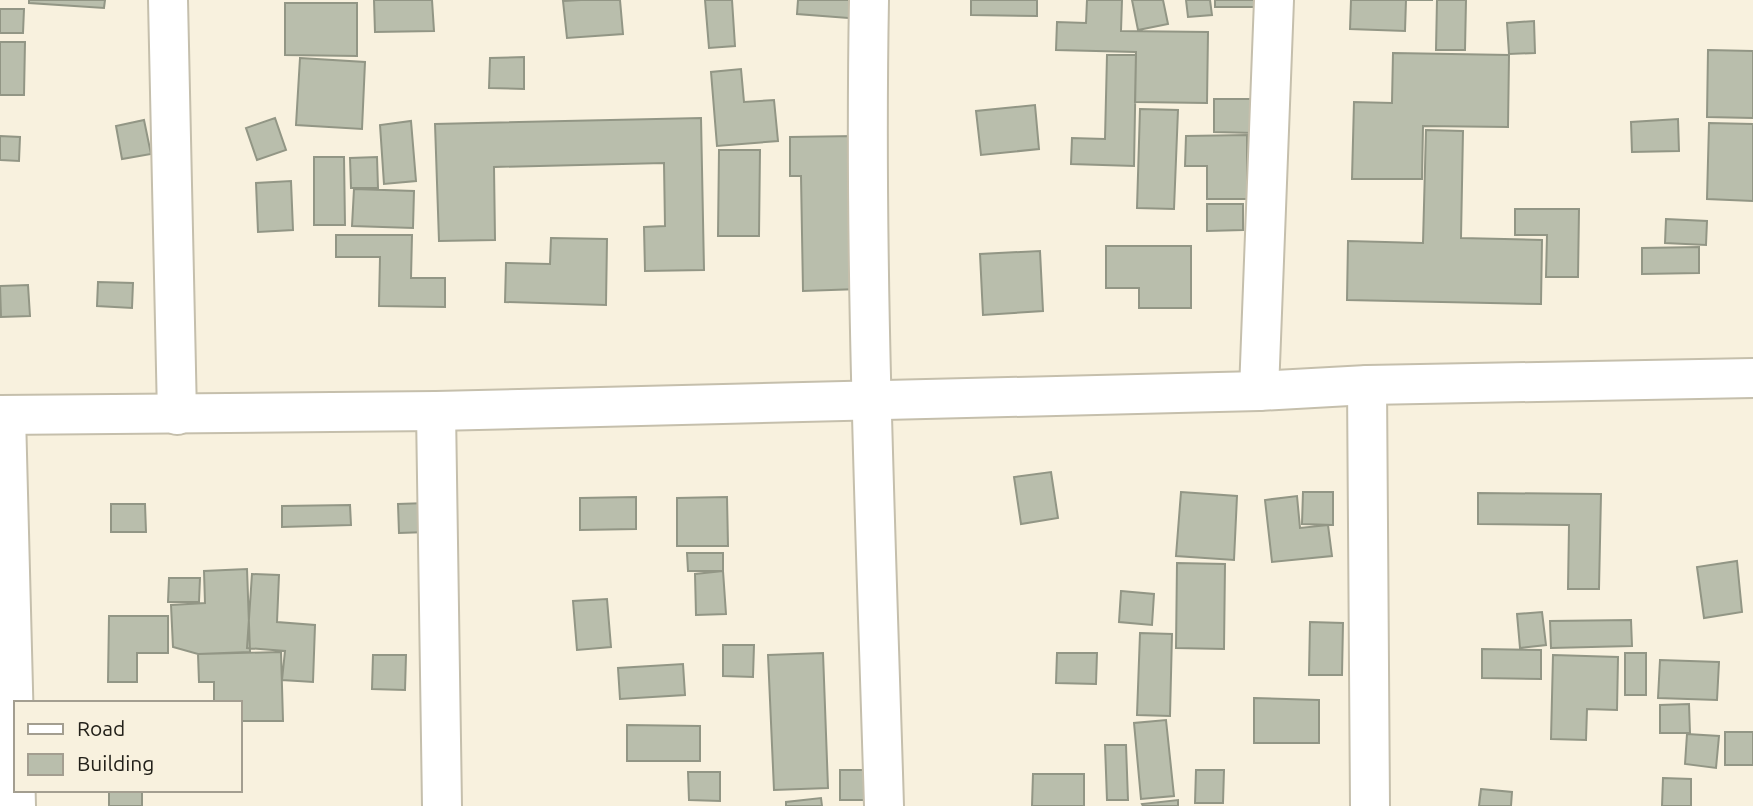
<svg xmlns="http://www.w3.org/2000/svg" width="1753" height="806" viewBox="0 0 1753 806" font-family="Ubuntu,sans-serif">
	<style>
		.building { fill: #b9beac; stroke: #929685; stroke-width: 2 }
		.lines { fill: none; stroke-linecap: round; stroke-linejoin: round }
		.minor-casing { stroke: #c5bfac; stroke-width: 42 }
		.secondary-casing { stroke: #c5bfac; stroke-width: 42 }
		.minor { stroke: #fff; stroke-width: 38 }
		.secondary { stroke: #fff; stroke-width: 38 }
	</style>
	<rect width="100%" height="100%" fill="#f8f1de"/>
	<path class="building" d="M29 0H105L104 8 29 3Z
		M374 0H432L434 31 375 32Z
		M581 0H620L623 34 567 38 563 1Z
		M705 0H732L735 46 709 48Z
		M798 0H863L861 19 797 14Z
		M971 0H1037V16L971 15Z
		M1087 0H1122L1121 31 1208 32 1207 103 1135 102 1136 52 1056 50 1057 22 1086 23Z
		M1132 0H1163L1168 24 1138 30Z
		M1186 0H1210L1212 15 1188 17Z
		M1215 0H1280V7H1215Z
		M1351 0H1433H1406L1405 31 1350 29Z
		M1437 0H1466L1465 50H1436Z
		M285 3H357V56L285 55Z
		M0 9H24L23 33H0Z
		M1534 21 1535 53 1509 54 1507 23Z
		M0 42H25L24 95H0Z
		M1708 50 1753 51V118L1707 117Z
		M1393 53 1509 55 1508 127 1423 126 1422 179H1352L1354 102 1392 103Z
		M1107 55H1136L1134 166 1071 164 1072 138 1105 139Z
		M524 57V89L489 88 490 58Z
		M300 58 365 62 362 129 296 125Z
		M741 69 744 102 774 100 778 141 717 146 711 72Z
		M1214 99H1253L1254 133 1214 132Z
		M1035 105 1039 149 981 155 976 111Z
		M1140 109 1178 110 1174 209 1137 208Z
		M275 118 286 150 257 160 246 128Z
		M701 118 704 270 645 271 644 227 665 226 664 163 494 167 495 240 439 241 435 124Z
		M1678 119 1679 151 1632 152 1631 122Z
		M144 120 151 154 122 159 116 126Z
		M411 121 416 181 384 184 380 125Z
		M1709 123 1753 124V201L1707 199Z
		M1426 130 1463 131 1461 238 1542 240 1541 304 1347 300 1348 241 1423 243Z
		M1247 135V199H1207V166H1185L1186 136Z
		M0 136 20 137 19 161 0 160Z
		M855 136 859 289 803 291 801 176H790V137Z
		M719 150H760L759 236H718Z
		M314 157H344L345 225H314Z
		M377 157 378 188H351L350 158Z
		M291 181 293 230 258 232 256 183Z
		M354 189 414 191 413 228 352 226Z
		M1207 204H1243V230L1207 231Z
		M1515 209H1579L1578 277H1546L1547 235H1515Z
		M1666 219 1707 221 1706 245 1665 243Z
		M336 235H412L411 278H445V307L379 306 380 257H336Z
		M551 238 607 239 606 305 505 302 506 263 550 264Z
		M1106 246H1191V308H1139V288H1106Z
		M1699 247V273L1642 274V248Z
		M1040 251 1043 311 983 315 980 254Z
		M98 282 133 283 132 308 97 306Z
		M28 285 30 316 1 317 0 286Z
		M1051 472 1058 518 1021 524 1014 477Z
		M1181 492 1237 496 1234 560 1176 556Z
		M1303 492H1333V525L1302 524Z
		M1478 493 1601 494 1599 589H1568L1569 525 1478 524Z
		M1297 496 1300 528 1328 525 1332 556 1272 562 1265 500Z
		M636 497V529L580 530V498Z
		M727 497 728 546H677V498Z
		M427 503 428 532 399 533 398 504Z
		M111 504H145L146 532H111Z
		M350 505 351 525 282 527V506Z
		M687 553H723V571H688Z
		M1737 561 1742 612 1704 618 1697 567Z
		M1177 563 1225 564 1224 649 1176 648Z
		M247 569 250 652 198 654 173 647 171 605 205 603 204 571Z
		M723 571 726 614 696 615 695 574Z
		M252 574 279 575 277 622 315 625 313 682 282 680 285 651 247 648Z
		M169 578H200L199 602H168Z
		M1121 591 1154 594 1152 625 1119 622Z
		M607 599 611 647 577 650 573 601Z
		M1542 612 1546 645 1520 648 1517 614Z
		M109 616H168V653H137V682H108Z
		M1631 620 1632 646 1551 648 1550 621Z
		M1310 622 1343 623 1342 675H1309Z
		M1140 633 1172 634 1170 716 1137 715Z
		M723 645H754L753 677 723 676Z
		M1482 649 1541 650V679L1482 678Z
		M281 652 283 721H240V703H214V682H199L198 654Z
		M823 653 828 788 774 790 768 655Z
		M1057 653H1097L1096 684 1056 683Z
		M1625 653H1646V695H1625Z
		M373 655H406L405 690 372 689Z
		M1553 655 1618 657 1617 710 1587 709 1586 740 1551 739Z
		M1660 660 1719 662 1717 700 1658 698Z
		M683 664 685 695 620 699 618 668Z
		M1254 698 1319 700V743H1254Z
		M1689 704 1690 733H1660V705Z
		M1166 720 1174 796 1141 799 1134 723Z
		M627 725 700 726V761H627Z
		M1725 732H1753V765H1725Z
		M1687 734 1719 736 1716 768 1685 764Z
		M1105 745H1126L1128 800H1107Z
		M840 770H872L873 800H840Z
		M1196 770H1224L1223 803H1195Z
		M688 772H720V801L689 800Z
		M1033 774H1084V806H1032Z
		M1663 778 1691 779V806H1662Z
		M1481 789 1512 792 1511 806H1479Z
		M109 790H142V806H109Z
		M821 798 822 806H786V802Z
		M1178 800V806H1143L1142 804Z"/>
	<g class="lines">
		<g class="minor-casing">
			<path id="minor" d="M168 0 177 415
				M869 0C864 269 876 537 884 806
				M1367 385 1370 806
				M1259 391 1274 0
				M436 411 442 806
				M6 415 16 806"/>
		</g>
		<g class="secondary-casing">
			<path id="secondary" d="M0 415 436 411 1259 391 1367 385 1753 378"/>
		</g>
		<use href="#minor" class="minor"/>
		<use href="#secondary" class="secondary"/>
	</g>
	<rect x="14" y="701" width="228" height="91" fill="#f8f1de" stroke="#a39e90" stroke-width="2"/>
	<rect x="28" y="724" width="35" height="10" fill="#ffffff" stroke="#a39e90" stroke-width="2"/>
	<text x="77" y="736" font-size="21" fill="#23211a">Road</text>
	<rect x="28" y="754" width="35" height="21" fill="#b9beac" stroke="#a39e90" stroke-width="2"/>
	<text x="77" y="771" font-size="21" fill="#23211a">Building</text>
</svg>
